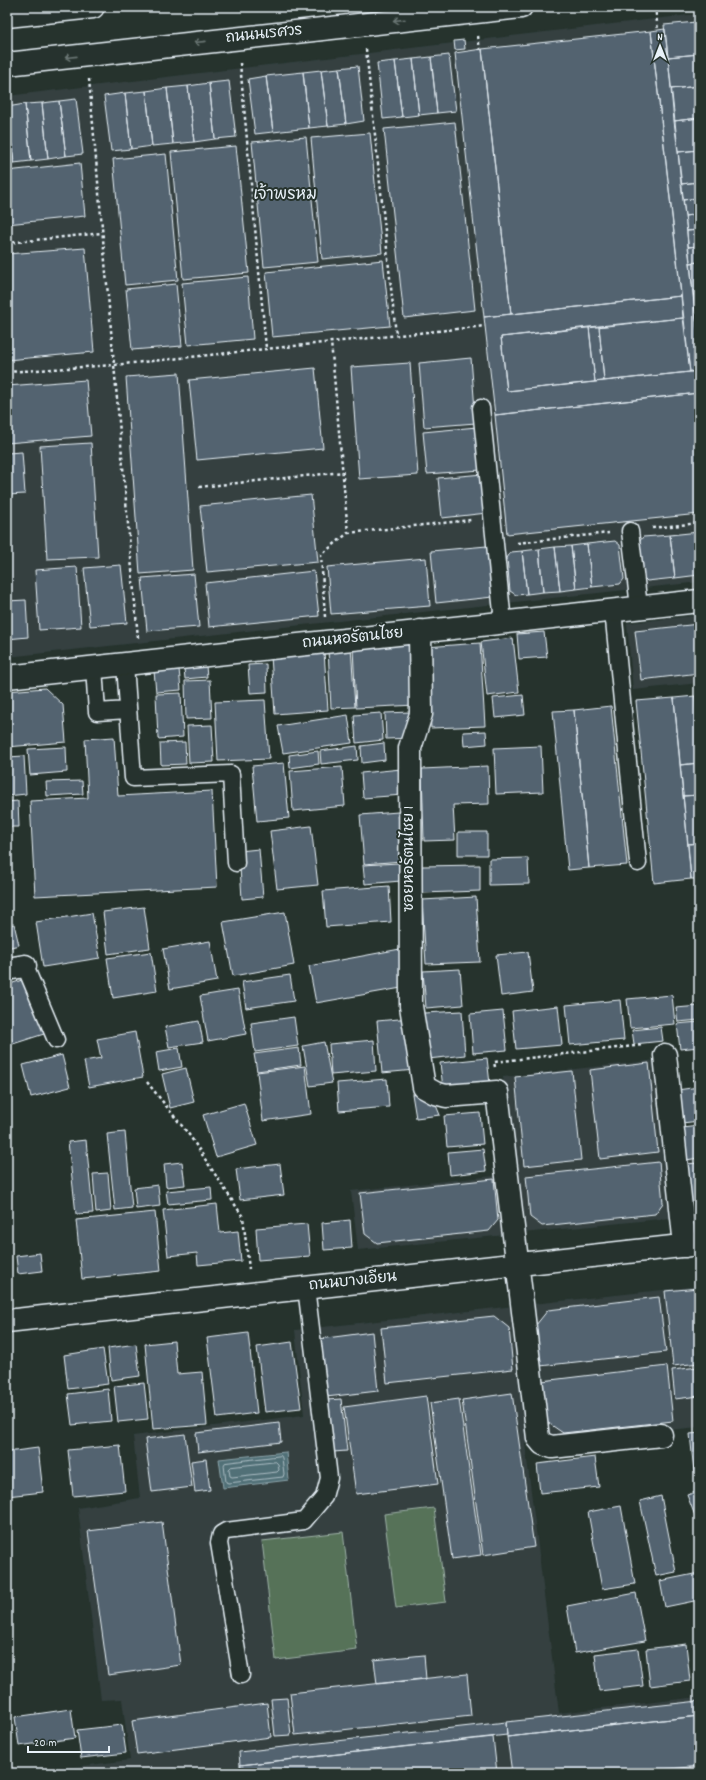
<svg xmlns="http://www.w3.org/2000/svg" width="706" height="1780" viewBox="0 0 706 1780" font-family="Dekko,'Playpen Sans Thai',sans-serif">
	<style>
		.built { fill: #344141 }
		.green { fill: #567259; stroke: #9fb2a8 }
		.water { fill: #517077; stroke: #8da4ab }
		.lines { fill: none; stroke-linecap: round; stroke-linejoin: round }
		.shore { stroke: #acbdc4; stroke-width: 1 }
		.building { fill: #53636f; stroke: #e8f1f8 }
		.service-casing { stroke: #e8f1f8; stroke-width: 19 }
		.minor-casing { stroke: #e8f1f8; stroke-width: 25 }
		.tertiary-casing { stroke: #e8f1f8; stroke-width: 25 }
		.path { stroke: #e8f1f8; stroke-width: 2.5; stroke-dasharray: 3 3; stroke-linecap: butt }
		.service { stroke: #26332d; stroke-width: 16 }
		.minor { stroke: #26332d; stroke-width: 22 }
		.tertiary { stroke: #26332d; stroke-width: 22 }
		.oneway { stroke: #6a7674 }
		.labels { text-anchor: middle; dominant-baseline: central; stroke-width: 4; stroke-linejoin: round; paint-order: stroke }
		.street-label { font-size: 15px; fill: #e8f1f8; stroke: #26332d }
		.neighbourhood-label { font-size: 16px; fill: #e8f1f8; stroke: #26332d }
	</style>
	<rect width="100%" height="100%" fill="#26332d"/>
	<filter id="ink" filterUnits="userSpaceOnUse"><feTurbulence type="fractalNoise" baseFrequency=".025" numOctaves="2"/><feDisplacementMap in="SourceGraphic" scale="8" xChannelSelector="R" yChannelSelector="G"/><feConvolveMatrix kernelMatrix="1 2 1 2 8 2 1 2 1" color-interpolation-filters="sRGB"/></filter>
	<g filter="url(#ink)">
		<path class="built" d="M697 14 699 16V582L7 657V96Z
			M699 615V683L633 690 627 623Z
			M657 1060 669 1162 699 1159V1215L358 1250 351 1191 513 1174 503 1077Z
			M699 1286V1427L525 1444 559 1713 699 1697V1773H50V1770L130 1760 122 1699 101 1700 78 1508 140 1498 133 1436 304 1415 295 1330Z"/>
		<path class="green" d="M434 1508 446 1602 396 1608 384 1514Z
			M343 1532 357 1650 276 1660 262 1541Z"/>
		<path class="water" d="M286 1452 289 1480 223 1488 219 1459Z"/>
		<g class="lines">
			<path class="shore" d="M281 1456 282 1458 284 1474 283 1477 228 1483 226 1482 224 1465 225 1463Z
				M276 1462 278 1464 279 1470 277 1472 232 1477 230 1476 229 1469 231 1467Z"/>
		</g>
		<path class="building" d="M696 22 699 24V54L668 57 664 25Z
			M665 29 699 345V371L690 372 651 31Z
			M651 31 681 296 511 314 482 49Z
			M464 40 465 49 455 50 454 41Z
			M482 49 511 314 484 317 455 53Z
			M699 54V86L671 89 668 57Z
			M449 55 456 111 437 113 431 57Z
			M431 57 437 113 419 115 413 59Z
			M413 59 419 115 402 117 395 61Z
			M395 61 402 117 383 119 377 63Z
			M358 66 364 121 346 124 339 68Z
			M339 68 346 124 328 126 321 70Z
			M321 70 328 126 309 128 303 72Z
			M303 72 309 128 273 132 266 76Z
			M266 76 273 132 255 134 248 79Z
			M229 81 236 137 215 139 209 83Z
			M209 83 215 139 194 142 188 86Z
			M188 86 194 142 173 144 167 88Z
			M699 86V118L674 121 671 89Z
			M167 88 173 144 152 146 146 91Z
			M146 91 152 146 131 149 125 93Z
			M125 93 131 149 111 151 104 96Z
			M76 99 83 154 66 156 59 101Z
			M59 101 66 156 48 159 42 103Z
			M42 103 48 159 31 161 25 104Z
			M25 104 31 161 14 163 7 107Z
			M7 107 14 163H7Z
			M699 118V150L678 152 674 121Z
			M455 122 475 310 404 318 384 129Z
			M370 133 382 253 322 259 311 138Z
			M306 137 318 262 264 267 252 142Z
			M236 146 249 273 183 279 171 152Z
			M699 150V182L681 184 678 152Z
			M166 154 178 280 125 285 113 159Z
			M80 163 85 216 7 224V171Z
			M699 182V198L683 200 681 184Z
			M699 198V214L685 216 683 200Z
			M699 214V230L687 231 685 216Z
			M699 230V246L688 247 687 231Z
			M699 246V262L690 263 688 247Z
			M85 248 94 352 7 360V254Z
			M383 260 390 326 272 337 266 272Z
			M699 262V294L693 295 690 263Z
			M248 277 253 339 188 345 182 283Z
			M176 284 182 346 132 350 126 289Z
			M699 294V310H695L693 295Z
			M681 296 683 318 501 337 507 391 699 371V393L495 415 484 317Z
			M695 310H699V326L697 327Z
			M683 318 690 372 604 381 599 326Z
			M599 326 604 381 595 382 589 327Z
			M589 327 595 382 507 391 501 337Z
			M471 358 476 423 424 427 419 363Z
			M410 363 418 475 359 479 351 367Z
			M315 368 323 448 197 460 189 380Z
			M179 373 193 570 140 574 126 377Z
			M86 380 91 436 7 443V386Z
			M699 393V514L507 534 495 415Z
			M477 427 481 470 427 474 423 432Z
			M91 443 98 557 47 559 40 446Z
			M22 452 25 494 7 495V453Z
			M483 474 487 513 442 518 438 478Z
			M311 495 318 562 207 572 200 506Z
			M699 532V575L675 578 670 535Z
			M670 535 675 578 647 581 642 576 638 543 643 537Z
			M615 541 620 545 624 579 620 584 592 587 587 544Z
			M587 544 592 587 576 589 571 546Z
			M487 546 493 597 436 603 431 551Z
			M571 546 576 589 560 591 555 547Z
			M555 547 560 591 543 592 539 549Z
			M539 549 543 592 527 594 522 551Z
			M522 551 527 594 516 595 510 591 507 558 511 552Z
			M426 558 430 606 331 614 327 567Z
			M121 565 127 623 90 626 84 568Z
			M77 567 81 627 39 630 35 570Z
			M314 571 319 616 209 627 205 583Z
			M194 574 199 627 147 631 142 578Z
			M26 600 28 637 7 639V601Z
			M699 624V673L641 680 635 631Z
			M544 632 547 657 519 659 517 634Z
			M513 638 519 692 487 696 481 642Z
			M480 643 485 726 431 728 426 647Z
			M413 644 416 705 356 708 353 648Z
			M351 647 355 707 331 708 328 649Z
			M324 652 328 710 275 714 271 656Z
			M266 664 267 692 250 693 248 665Z
			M206 666 207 677 185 679 184 668Z
			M179 669 181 690 156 692 154 671Z
			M210 680 212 718 186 719 185 681Z
			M45 688 63 705 66 742 7 747V691Z
			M181 693 183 737 158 739 156 694Z
			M523 695 525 715 495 718 493 698Z
			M695 696 699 736V763L680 765 674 698Z
			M674 698 691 879 654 883 636 701Z
			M265 700 269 759 218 761 215 702Z
			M611 706 627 865 589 868 574 710Z
			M574 710 589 868 568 870 553 711Z
			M411 712 412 738 386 739 385 713Z
			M381 713 383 740 356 743 354 715Z
			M348 715 352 743 283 753 278 726Z
			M212 725 214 762 189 763 187 726Z
			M486 731 487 744 464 746 463 732Z
			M114 737 118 796 212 791 217 887 35 896 30 801 88 798 85 739Z
			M185 742 186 764 161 765 160 743Z
			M384 743 385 760 362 763 361 746Z
			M357 746 358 760 321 764 320 751Z
			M541 746 543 792 496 794 494 748Z
			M66 747 67 772 30 775 28 749Z
			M318 751 319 764 290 768 289 755Z
			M24 756 26 794 7 796V757Z
			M284 763 289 818 257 821 252 766Z
			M699 763V795L683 796 680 765Z
			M488 766 489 804 453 805 455 840 424 841 422 769Z
			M342 767 345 806 293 811 290 771Z
			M401 769 403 795 363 798 361 773Z
			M82 781 83 794 47 796 46 782Z
			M699 795V843L688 844 683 796Z
			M18 801 19 827H7V802Z
			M398 812 402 861 364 864 360 815Z
			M311 826 318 885 277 889 270 831Z
			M458 832H487V855H458Z
			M699 843V879H691L688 844Z
			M259 849 263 897 242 899 239 851Z
			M528 858 529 884 489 885V859Z
			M399 863 401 881 365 884 363 865Z
			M480 865V891L422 893V866Z
			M389 886 391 922 326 927 323 891Z
			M476 897 480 962 426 964 422 900Z
			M144 907 150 948 108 954 103 912Z
			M285 912 294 965 233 976 223 922Z
			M92 913 100 958 43 967 36 922Z
			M14 924 19 945 7 948V925Z
			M210 941 217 981 170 989 163 949Z
			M400 949 407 987 316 1003 309 966Z
			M151 952 157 991 113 998 107 958Z
			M528 952 533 992 501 996 496 955Z
			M460 969 463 1005 426 1008 423 971Z
			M290 975 294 1001 246 1008 242 982Z
			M28 978 47 1033 13 1044 7 1027V985Z
			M238 990 246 1034 208 1041 200 996Z
			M672 995 675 1024 630 1028 627 999Z
			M620 1000 624 1040 570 1045 566 1005Z
			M558 1006 562 1045 516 1049 512 1011Z
			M699 1006V1020L678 1022 676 1008Z
			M462 1011 465 1055 428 1059 424 1013Z
			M503 1011 507 1050 473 1053 470 1014Z
			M294 1017 298 1046 255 1052 251 1023Z
			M410 1018 415 1070 382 1073 377 1021Z
			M199 1021 203 1042 169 1047 165 1027Z
			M699 1022V1047L680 1049 677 1024Z
			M661 1027 663 1041 634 1044 632 1030Z
			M135 1032 143 1077 89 1087 84 1061 101 1058 97 1039Z
			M374 1040 376 1071 331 1075 329 1044Z
			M324 1042 332 1083 310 1086 303 1046Z
			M179 1048 182 1067 159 1071 156 1052Z
			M299 1048 301 1065 257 1071 254 1054Z
			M62 1055 70 1087 31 1097 23 1065Z
			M487 1058 490 1084 443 1088 440 1063Z
			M649 1063 658 1152 600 1159 590 1070Z
			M305 1066 311 1114 263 1121 257 1072Z
			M186 1068 194 1102 170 1108 162 1074Z
			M572 1071 581 1160 524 1166 515 1077Z
			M387 1079 389 1107 339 1111 337 1083Z
			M699 1087V1121L682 1123 677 1090Z
			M412 1094 433 1098 440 1115 416 1118Z
			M244 1103 257 1145 216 1157 203 1115Z
			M480 1113 483 1144 447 1147 444 1116Z
			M699 1126V1158L686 1160 682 1128Z
			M125 1132 132 1208 115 1210 107 1134Z
			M86 1140 93 1213 76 1214 68 1142Z
			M483 1149 486 1171 450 1175 448 1152Z
			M182 1162 185 1185 166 1187 164 1164Z
			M659 1162 663 1203 655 1214 542 1226 530 1217 526 1176Z
			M699 1163V1211L690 1212 685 1164Z
			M280 1164 284 1195 240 1200 236 1169Z
			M108 1173 111 1211 96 1213 93 1174Z
			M494 1179 498 1220 489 1231 377 1243 365 1234 360 1193Z
			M158 1185 160 1206 136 1209 134 1188Z
			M211 1187 212 1200 168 1204 166 1191Z
			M217 1204 220 1233 238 1231 241 1261 198 1265 197 1253 168 1256 163 1210Z
			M155 1212 161 1271 82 1279 76 1220Z
			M350 1220 352 1248 324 1250 322 1223Z
			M307 1224 310 1256 258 1260 256 1228Z
			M40 1253 42 1271 18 1274 16 1256Z
			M699 1288V1363L673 1366 665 1291Z
			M659 1297 666 1352 540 1366 536 1325 548 1310Z
			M494 1316 509 1328 513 1369 387 1383 381 1328Z
			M372 1332 378 1391 326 1397 319 1339Z
			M248 1333 257 1413 217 1418 207 1338Z
			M174 1341 177 1374 202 1372 207 1425 153 1429 145 1344Z
			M292 1342 301 1408 265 1412 257 1347Z
			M136 1344 140 1376 111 1380 108 1348Z
			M103 1349 108 1384 68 1389 64 1355Z
			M667 1366 673 1421 563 1433 547 1422 542 1381Z
			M699 1367V1396L675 1399 672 1370Z
			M144 1383 148 1419 118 1422 114 1386Z
			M108 1389 111 1421 72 1425 68 1394Z
			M512 1393 534 1547 483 1555 462 1400Z
			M426 1396 438 1484 356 1494 344 1407Z
			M341 1399 347 1451 333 1452 327 1400Z
			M459 1399 481 1555 452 1559 430 1403Z
			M279 1423 281 1442 198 1452 196 1433Z
			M699 1433V1471L694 1472 690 1434Z
			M185 1434 192 1487 152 1492 145 1439Z
			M120 1445 125 1491 73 1496 68 1450Z
			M38 1448 43 1492 7 1496V1452Z
			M595 1457 599 1487 540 1493 537 1464Z
			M206 1459 210 1490 195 1492 191 1461Z
			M699 1491V1526L687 1495Z
			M661 1496 676 1572 656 1576 640 1501Z
			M621 1506 635 1584 602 1589 588 1512Z
			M162 1522 181 1665 108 1675 88 1531Z
			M699 1573V1600L665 1607 660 1581Z
			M636 1593 645 1641 575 1653 567 1606Z
			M686 1644 690 1681 650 1686 646 1649Z
			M638 1649 643 1686 599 1691 595 1654Z
			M424 1655 426 1679 377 1684 374 1660Z
			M467 1674 471 1716 295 1735 290 1693Z
			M287 1698 291 1735 275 1736 271 1699Z
			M699 1701V1716L507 1737 506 1722Z
			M267 1703 271 1737 137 1754 132 1721Z
			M71 1709 75 1738 19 1746 15 1717Z
			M699 1716V1766L632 1773H512L507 1737Z
			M506 1722 507 1735 240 1765 239 1752Z
			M122 1725 126 1753 81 1758 77 1730Z
			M493 1737 497 1773H241L240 1765Z
			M175 1769V1773H130Z"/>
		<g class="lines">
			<g class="service-casing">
				<path id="service" d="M481 408 503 622
					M630 531 639 607
					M613 610 638 863
					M125 664 133 778 231 774 236 863
					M94 667 97 712 128 710
					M25 966 56 1040
					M241 1675 219 1543 221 1534 226 1531 304 1521 324 1497 329 1478 306 1287"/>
			</g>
			<g class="minor-casing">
				<path id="minor" d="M420 631 421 714 410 748 411 1006 424 1087 435 1093 446 1096 497 1092 538 1438 543 1444 552 1447 661 1435
					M7 677 699 601
					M7 969 25 966
					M665 1055 685 1246
					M7 1321 699 1244"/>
			</g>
			<g class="tertiary-casing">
				<path id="tertiary" d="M7 16 93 7
					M7 64 521 7"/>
			</g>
			<path class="path" d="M655 7 658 30
				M478 36 480 50
				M366 49 396 335
				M240 63 266 348
				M89 79 138 638
				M7 243 102 233
				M7 372 114 365 485 326
				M199 487 343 472
				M652 528 699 523
				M348 533 471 520
				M517 543 609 533
				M325 617 321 555 348 533 331 342
				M495 1067 494 1062 643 1045
				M692 1080H699
				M147 1082 190 1136 243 1217 249 1269"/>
			<use href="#service" class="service"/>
			<use href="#minor" class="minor"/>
			<use href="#tertiary" class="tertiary"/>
		</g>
		<defs><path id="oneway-shaft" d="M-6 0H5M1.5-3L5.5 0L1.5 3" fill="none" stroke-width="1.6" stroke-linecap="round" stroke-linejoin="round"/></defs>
		<g class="oneway">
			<use href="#oneway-shaft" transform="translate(399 20) rotate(174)"/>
			<use href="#oneway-shaft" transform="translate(200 42) rotate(174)"/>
			<use href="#oneway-shaft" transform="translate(71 57) rotate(174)"/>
		</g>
	</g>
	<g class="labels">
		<g class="street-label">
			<text transform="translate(264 35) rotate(-6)">ถนนนเรศวร</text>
			<text transform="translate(353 639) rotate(-6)">ถนนหอรัตนไชย</text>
			<text transform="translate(410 859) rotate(-90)">ซอยหอรัตนไชย 1</text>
			<text transform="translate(353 1282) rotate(-6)">ถนนบางเอียน</text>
		</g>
		<g class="neighbourhood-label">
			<text x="285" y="195">เจ้าพรหม</text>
		</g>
	</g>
	<rect width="706" height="1780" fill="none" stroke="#26332d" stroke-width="24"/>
	<rect x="12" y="12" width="682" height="1756" fill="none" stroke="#e8f1f8" stroke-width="1.5" filter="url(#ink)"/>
	<g transform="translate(660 46)" stroke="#26332d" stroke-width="3" paint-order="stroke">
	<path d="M0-3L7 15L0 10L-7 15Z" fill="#e8f1f8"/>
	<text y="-6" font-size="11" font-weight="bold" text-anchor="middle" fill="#e8f1f8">N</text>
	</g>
	<path d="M28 1746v6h81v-6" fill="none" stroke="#e8f1f8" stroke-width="2"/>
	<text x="34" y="1746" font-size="12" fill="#e8f1f8" stroke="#26332d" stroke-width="3" paint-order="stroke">20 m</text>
</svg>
